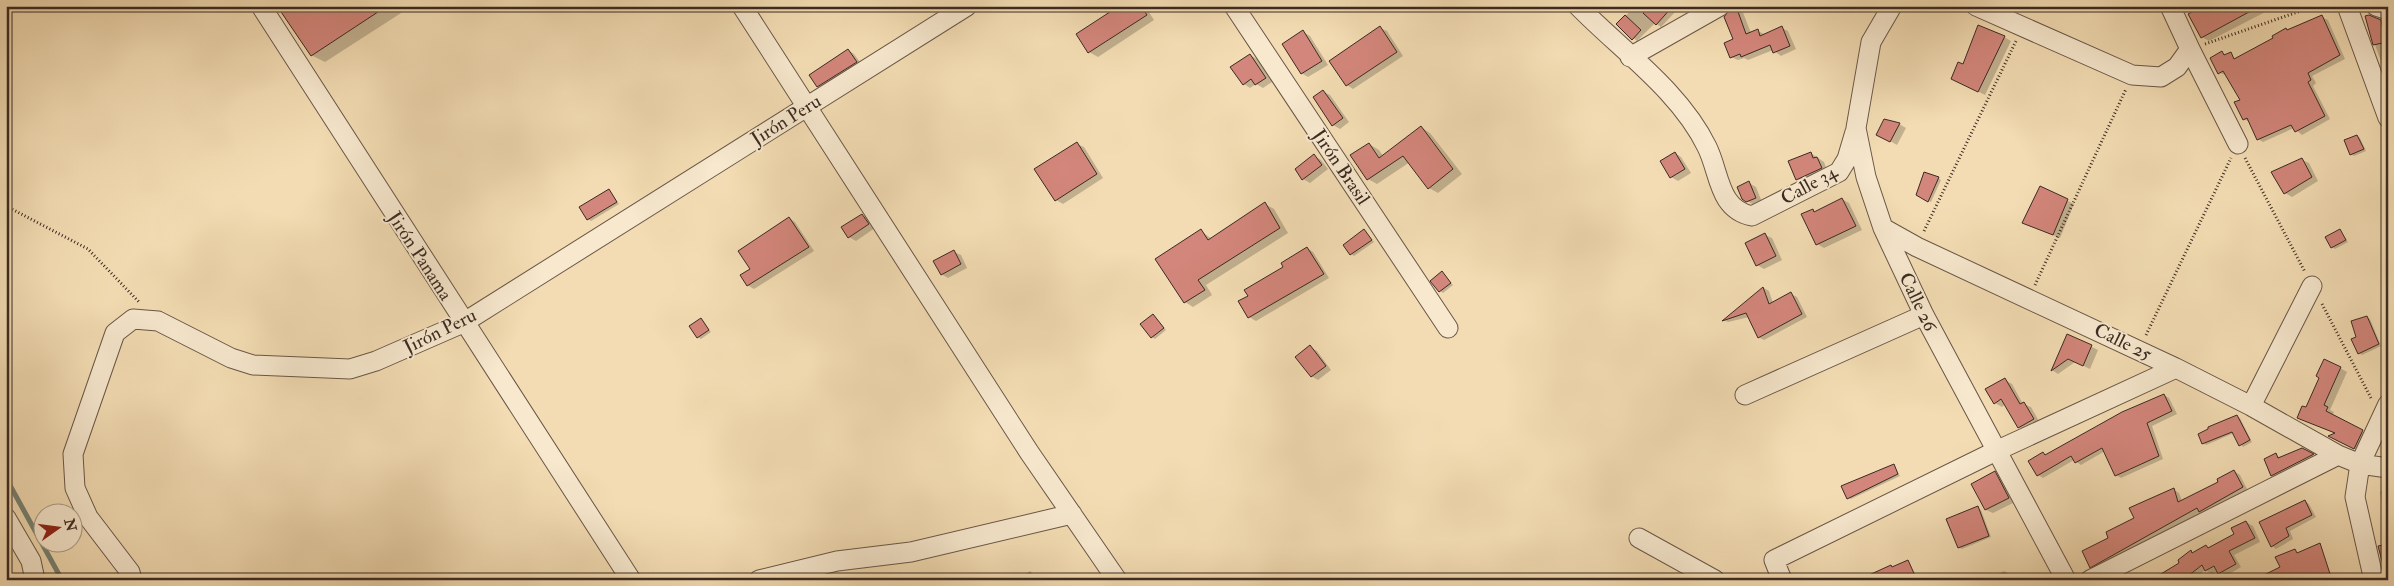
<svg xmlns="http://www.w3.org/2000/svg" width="2394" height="586" viewBox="0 0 2394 586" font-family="'IM FELL Double Pica',serif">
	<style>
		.shadow { fill: #0003 }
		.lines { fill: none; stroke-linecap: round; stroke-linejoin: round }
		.stream { stroke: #758274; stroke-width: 5 }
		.building { fill: #d3867b; stroke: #3b2a23 }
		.minor-casing { stroke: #695647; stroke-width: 21 }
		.path { stroke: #3b2a23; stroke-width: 3; stroke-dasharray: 1 2.5; stroke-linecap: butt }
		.minor { stroke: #f7e8ce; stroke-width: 19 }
		.labels { text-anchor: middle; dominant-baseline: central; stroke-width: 4; stroke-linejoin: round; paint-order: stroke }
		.street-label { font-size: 19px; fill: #3b2a23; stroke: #f7e8ce }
	</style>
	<rect width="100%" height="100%" fill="#f3dcb3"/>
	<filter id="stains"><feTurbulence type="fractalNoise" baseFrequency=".004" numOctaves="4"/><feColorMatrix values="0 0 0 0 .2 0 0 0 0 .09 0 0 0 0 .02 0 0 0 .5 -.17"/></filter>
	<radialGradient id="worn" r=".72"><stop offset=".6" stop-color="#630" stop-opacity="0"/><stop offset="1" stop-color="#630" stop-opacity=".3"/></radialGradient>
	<path class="shadow" d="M278 6H412L325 62 311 55Z
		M1114 6H1145L1154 20 1098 57 1089 52 1116 10Z
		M1635 6H1671L1676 11 1661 27 1655 23 1637 41 1618 24Z
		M1735 6 1742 10 1751 33 1758 31 1764 34 1782 28 1788 31 1796 49 1781 56 1773 50 1748 60 1744 58 1738 60 1731 57 1735 40Z
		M2205 6H2277L2209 41 2202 37Z
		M2369 16 2388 21V81L2369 28Z
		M2322 17 2328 20 2345 59 2312 76 2316 83 2313 86 2330 119 2302 135 2294 128 2263 142 2258 139 2251 123 2244 119 2242 100 2227 75 2219 73 2222 53 2237 59 2273 38Z
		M1380 28 1387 31 1403 56 1353 89 1347 85Z
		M1303 32 1310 36 1328 65 1308 77 1301 73Z
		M2004 37 2011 41 1985 95 1959 82 1963 66Z
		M848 50 854 54 863 66 825 90 818 86Z
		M1250 55 1257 59 1272 82 1263 88 1256 84 1250 88 1244 84Z
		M1324 92 1330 95 1349 122 1340 129 1333 125Z
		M1899 124 1906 128 1897 145 1878 134Z
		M1421 127 1430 133 1462 174 1438 193 1429 188 1410 162 1377 184 1368 179 1369 144 1379 150 1383 156Z
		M2357 136 2360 138 2366 151 2354 156 2351 154Z
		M1077 144 1084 147 1103 178 1063 204 1056 200Z
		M1675 153 1681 157 1691 173 1678 181 1671 177Z
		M1811 153 1824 162 1828 172 1803 183 1797 179Z
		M1314 156 1321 160 1328 169 1310 183 1303 179Z
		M2302 160 2309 163 2318 181 2292 197 2285 193 2273 172Z
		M1938 178 1941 180 1931 202 1917 195Z
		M1749 183 1756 187 1762 202 1754 205 1747 201Z
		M2041 188 2074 204 2060 238 2030 226Z
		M609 191 619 204 591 221 588 219Z
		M1842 199 1849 203 1862 230 1824 248 1817 244 1813 210 1816 212Z
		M1265 204 1274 209 1288 233 1206 285 1212 295 1193 307 1185 302 1201 231 1212 239Z
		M862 215 869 219 875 228 856 241 849 237Z
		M789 218 795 222 814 251 754 289 747 285 752 269Z
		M2340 230 2348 242 2335 249 2332 247Z
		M1364 231 1374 242 1354 256 1351 254Z
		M1765 235 1772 238 1782 260 1764 269 1757 265Z
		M1307 248 1313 252 1329 278 1256 321 1249 317V296Z
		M954 252 961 255 967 268 948 278 941 274Z
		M1442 273 1453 285 1443 293 1440 291Z
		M1764 288 1769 291 1773 303 1791 294 1797 297 1807 317 1764 340 1758 337 1749 317 1728 322 1723 320Z
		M1153 315 1166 330 1155 339 1152 337Z
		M2367 317 2370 319 2381 346 2362 355 2359 353 2358 338Z
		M701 319 711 332 701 339 698 337Z
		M2068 335 2098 350 2090 369 2075 362 2058 374 2052 370Z
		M1310 347 1317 351 1331 370 1318 380 1311 376Z
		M2340 368 2347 372 2330 410 2334 412 2332 416 2369 435 2361 452 2336 440V434L2306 421 2307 409 2320 377Z
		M2005 380 2012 384 2023 404 2031 407 2040 423 2026 431 2019 427 2005 404 2002 407 1995 403Z
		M2164 395 2169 398 2177 414 2152 426 2163 459 2121 478 2116 475 2105 451 2081 465 2074 460 2043 478 2038 475 2043 453 2047 456Z
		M2237 417 2240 418 2252 442 2243 447 2234 433 2206 445 2203 443Z
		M2302 449 2318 458 2277 479 2272 475 2276 455 2281 458Z
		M1894 466 1900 476 1851 499 1848 498Z
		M2234 471 2240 475 2248 491 2205 514 2202 512 2096 570 2090 567 2110 539 2173 489 2179 493 2182 501 2220 482Z
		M1995 473 2002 477 2015 502 1993 513 1986 510 1973 484Z
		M2386 487H2388V533L2380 492Z
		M2305 501 2309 504 2316 517 2290 531 2293 539 2276 549 2272 546Z
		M1978 508 1981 510 1991 537 1962 549 1958 547Z
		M2246 522 2253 526 2260 542 2234 555 2241 567 2226 576 2218 571 2212 574 2205 570 2193 580H2154L2180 564 2191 552 2194 553 2206 546 2210 549 2235 534Z
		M1030 571 1039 580H1017Z
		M2004 571 2011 575 2014 580H1986Z"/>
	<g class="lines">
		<path class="stream" d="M6 478 62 580"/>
	</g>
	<path class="building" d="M277 6H387L311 56Z
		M1119 6H1141L1147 15 1088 53 1076 34Z
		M1649 6H1673L1656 25 1643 13Z
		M1732 6H1736L1746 34 1758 29 1760 36 1782 26 1790 46 1773 53 1770 45 1741 57 1740 54 1730 58 1724 43 1733 39 1724 17Z
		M2203 6H2260L2201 38 2188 14Z
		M1625 15 1641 30 1632 40 1616 24Z
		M2322 15 2340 55 2308 73 2311 80 2308 82 2325 116 2295 132 2291 125 2257 140 2247 118 2243 120 2234 102 2240 100 2223 71 2218 74 2210 58 2222 51 2224 55 2231 52 2234 59 2273 38 2272 36 2286 28 2287 30Z
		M2369 15 2381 20 2383 30 2388 29V42L2373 45 2365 16Z
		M1978 25 2005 36 1978 92 1951 79 1958 62 1963 64Z
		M1380 26 1397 52 1346 86 1329 61Z
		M1303 30 1322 61 1301 74 1282 44Z
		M848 49 857 62 817 87 809 75Z
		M1250 54 1266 78 1255 85 1251 79 1243 85 1230 67Z
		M1323 90 1343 118 1332 126 1313 97Z
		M1884 119 1900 123 1890 142 1876 135Z
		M1421 126 1453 169 1428 189 1403 156 1367 180 1350 155 1369 143 1379 158Z
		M2357 135 2364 149 2350 155 2344 140Z
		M1077 142 1097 174 1055 201 1034 169Z
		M1675 152 1685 169 1670 178 1660 161Z
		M1811 152 1813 158 1817 157 1822 168 1796 180 1788 161Z
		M1314 154 1322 165 1302 180 1295 169Z
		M2302 158 2312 177 2284 194 2271 172Z
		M1924 172 1939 177 1928 202 1916 195Z
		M1749 181 1756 198 1746 202 1742 199 1737 187Z
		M2040 186 2068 199 2053 235 2022 223Z
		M609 189 617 202 587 220 579 207Z
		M1842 198 1856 226 1816 245 1801 214 1813 209 1814 212Z
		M1265 202 1280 228 1198 280 1205 290 1184 303 1155 259 1201 229 1208 240Z
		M862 214 869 224 848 238 841 227Z
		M789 217 809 247 747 286 740 275 750 269 738 251Z
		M1364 229 1372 240 1350 255 1343 245Z
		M2340 229 2346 240 2331 248 2325 237Z
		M1765 233 1776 256 1756 266 1745 243Z
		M1307 247 1324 274 1248 318 1238 301 1248 296 1244 290 1283 267 1281 263Z
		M954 250 961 264 941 275 933 261Z
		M1442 271 1451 283 1439 292 1430 281Z
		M1763 287 1769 304 1791 292 1802 314 1758 338 1746 313 1722 321Z
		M1153 314 1164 328 1151 338 1140 324Z
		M2367 316 2379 344 2358 354 2351 339 2356 337 2351 321Z
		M701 318 709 330 697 338 689 326Z
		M2067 334 2092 345 2083 366 2068 359 2051 371Z
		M1310 345 1326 366 1311 377 1295 357Z
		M2324 359 2341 367 2324 405 2328 407 2326 411 2363 430 2354 449 2328 436 2335 433 2297 418 2302 406 2306 407 2319 378 2316 376Z
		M2005 378 2020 404 2024 402 2034 419 2018 428 2001 399 1994 404 1985 389Z
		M2164 394 2172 411 2147 423 2159 456 2115 476 2102 448 2075 463 2071 456 2037 476 2028 461 2043 452 2045 455 2122 412Z
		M2237 415 2250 440 2239 446 2232 432 2202 444 2198 434 2208 429V427Z
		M2302 448 2314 454 2271 476 2264 459 2276 453 2278 458Z
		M1894 464 1898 474 1847 499 1841 486Z
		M2234 470 2243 487 2199 512 2197 508 2090 568 2082 551 2108 538 2106 532 2134 518 2129 508 2174 488 2178 502 2218 482 2217 479Z
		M1995 471 2009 498 1985 510 1971 484Z
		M2305 500 2312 515 2286 528 2289 536 2271 547 2259 522Z
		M1978 506 1989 536 1958 548 1946 519Z
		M2246 521 2255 538 2229 551 2236 564 2218 574 2214 566 2205 571 2202 565 2183 580H2151L2179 563 2178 560 2191 550 2192 553 2206 545 2208 548 2234 534 2231 528Z
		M2320 543 2332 580H2254L2280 567 2275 557 2295 549 2297 553Z
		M2388 544V580H2387L2378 546Z
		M1908 560 1917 580H1858L1891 565 1892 567Z"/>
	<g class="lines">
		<g class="minor-casing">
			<path id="minor" d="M261 6 631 580
				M742 6 1029 452 1117 580
				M1234 6 1448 328
				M1578 6C1621 50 1680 91 1707 147 1720 173 1718 209 1752 216L1839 172 1847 159 1855 132
				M1892 6 1871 42 1856 128 1866 177 1883 228 1924 315 2066 580
				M1976 6 2132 75 2161 77 2177 67 2190 49 2170 6
				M2347 6 2388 118
				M2376 6 2388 10
				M2190 49 2238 144
				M1630 57 1720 6
				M1883 228 1917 247 2176 368 2251 406 2338 455 2360 464 2388 468
				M1745 395 1924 315
				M2251 406 2312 286
				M6 518 31 561 35 580
				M1639 538 1715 580
				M132 580 130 572 88 517 75 488 73 454 115 333 133 319 158 321 231 358 253 365 350 369 376 361 463 323 967 6
				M759 580 837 561 911 552 1072 514
				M1782 580 1774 560 1996 451 2176 368
				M2090 580 2338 455
				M2376 580 2372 572 2355 497 2360 464 2388 404"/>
		</g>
		<path class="path" d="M2205 44 2315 6
			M2245 158 2305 272
			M6 206 88 249 140 303
			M1924 231 2016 41
			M2035 285 2126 89
			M2322 304 2371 398
			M2146 335 2231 158"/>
		<use href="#minor" class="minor"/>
	</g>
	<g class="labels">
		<g class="street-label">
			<text transform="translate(786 120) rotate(-32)">Jirón Peru</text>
			<text transform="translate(1341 167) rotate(56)">Jirón Brasil</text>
			<text transform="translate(1809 185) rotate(-29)">Calle 34</text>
			<text transform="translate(420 256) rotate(57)">Jirón Panama</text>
			<text transform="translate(1918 302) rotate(64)">Calle 26</text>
			<text transform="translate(440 331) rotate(-26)">Jirón Peru</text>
			<text transform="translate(2123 342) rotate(26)">Calle 25</text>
		</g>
	</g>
	<rect width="2394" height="586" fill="none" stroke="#f3dcb3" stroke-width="25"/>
	<rect x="8" y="8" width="2379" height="571" fill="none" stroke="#3b2a23" stroke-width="2.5"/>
	<rect x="12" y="12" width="2369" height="561" fill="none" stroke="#3b2a23"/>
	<g transform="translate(58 528) rotate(76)"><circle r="24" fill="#f7e8ce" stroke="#ac9c8a"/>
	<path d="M0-4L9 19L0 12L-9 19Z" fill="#8f2418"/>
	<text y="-8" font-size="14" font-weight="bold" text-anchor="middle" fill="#3b2a23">N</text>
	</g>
	<rect width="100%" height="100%" filter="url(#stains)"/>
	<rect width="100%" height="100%" fill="url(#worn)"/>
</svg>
